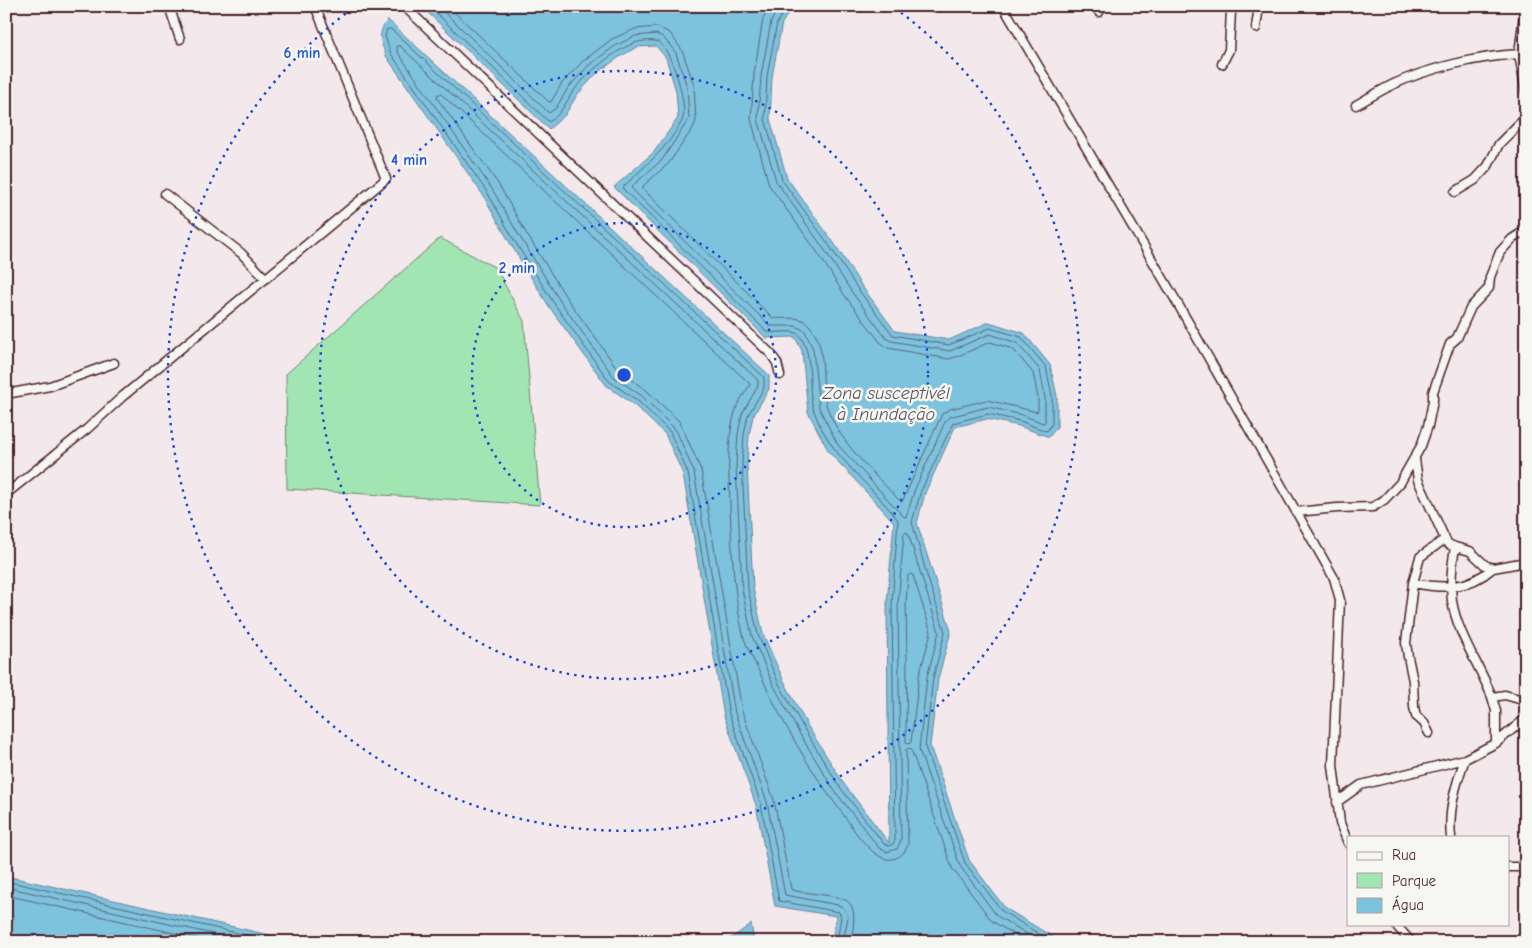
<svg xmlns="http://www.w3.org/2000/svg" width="1532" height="948" viewBox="0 0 1532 948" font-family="'Comic Neue',sans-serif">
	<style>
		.green { fill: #a1e6b2; stroke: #76826e }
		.water { fill: #7dc3de; stroke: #698196 }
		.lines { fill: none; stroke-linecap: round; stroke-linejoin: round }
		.shore { stroke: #5e6173; stroke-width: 1 }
		.minor-casing { stroke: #4a1f2b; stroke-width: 11 }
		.minor { stroke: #f6f6f2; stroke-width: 8 }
		.ring { fill: none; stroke: #1d4ed8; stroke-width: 2.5; stroke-dasharray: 2.5 5 }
		.labels { text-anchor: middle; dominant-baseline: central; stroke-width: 5; stroke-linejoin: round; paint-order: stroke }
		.water-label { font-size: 18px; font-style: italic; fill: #595061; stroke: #f6f6f2 }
		.centre { fill: #1d4ed8; stroke: #f6f6f2; stroke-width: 2.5 }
		.ring-label { font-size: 15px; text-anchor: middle; font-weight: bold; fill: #1d4ed8; stroke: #f6f6f2; stroke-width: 5; stroke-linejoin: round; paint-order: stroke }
	</style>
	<rect width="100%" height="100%" fill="#f3e9ec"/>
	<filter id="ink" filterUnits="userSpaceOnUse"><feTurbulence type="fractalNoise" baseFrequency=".02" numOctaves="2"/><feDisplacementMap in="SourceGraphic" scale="10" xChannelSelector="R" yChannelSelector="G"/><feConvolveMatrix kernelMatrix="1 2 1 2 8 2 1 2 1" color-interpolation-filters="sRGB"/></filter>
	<g filter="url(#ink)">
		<path class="green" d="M440 238 496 268 524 321 540 505 287 489 286 374Z"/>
		<path class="water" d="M421 6H793L782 23 772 77 770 119 787 178 834 243 861 285 895 331 949 340 989 322 1024 333 1050 365 1057 396V427L1049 437 1019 426 987 419 955 427 925 493 917 523 951 631 938 679 930 746 969 860 1005 908 1061 942H832L836 916 775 906 756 805 724 716 683 474 665 434 634 405 606 385 550 308 510 243 483 195 386 56C381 41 376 34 388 20L769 375V389L753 416 749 435 747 464 753 588 763 634 783 679 807 725 844 784 889 843 887 603 894 522 829 452 808 412 802 351 795 337 766 338 614 187 654 152 678 118 676 91 666 58 656 46 637 47 621 56 597 73 577 95 565 115 549 129Z
			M6 876 274 936 275 942H6Z
			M751 924 754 942H726Z"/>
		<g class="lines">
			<path class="shore" d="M429 6 549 122C561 115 565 103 572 93 587 73 611 53 634 43 640 41 655 39 660 43 672 53 689 106 682 121 668 148 645 166 624 186L623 189 767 332C776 334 795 328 800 336 815 358 806 388 814 411 830 457 870 483 898 520L892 603 895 840 893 844 889 846 884 844 839 786 803 727 778 682 758 635 748 589 742 464 744 435 748 415 764 388V377L391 29H387L385 36 391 54 487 192 514 240 555 305 609 381 638 401 670 432 688 473 729 714 761 804 779 901 839 912 841 917 837 942
				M438 6 549 113 556 108 568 88 589 65 615 46 635 36 656 34 663 37 676 53 687 87 689 119 662 160 632 186V189L770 326H796L805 331 813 349 819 408 838 445 903 516 906 517 915 489 945 422 949 417 988 407 1022 415 1043 423 1045 422V397L1040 370 1017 343 990 334 950 351 891 341 886 338 851 291 824 249 776 181 758 119 761 76 771 22 779 6
				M448 6 549 102H551L562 83 584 60 612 39 635 29 657 27 670 33 682 50 694 85 696 121 693 128 669 163 643 186V189L773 318C785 320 800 314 809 325 829 347 819 382 827 407 840 444 874 473 900 501L902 502 942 414 950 409 987 400 1037 412 1038 410V398L1033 373 1013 349 990 342 956 357 949 359 888 348 880 342 845 296 818 253 769 185 751 119 754 74 763 19 770 6
				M787 6 777 23 767 76 765 119 782 180 829 245 857 288 893 335 949 345 990 328 1021 337 1046 367 1052 396V424L1048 430 1046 431 1020 421 988 414 953 423 921 491 912 522 926 572 945 632 933 678 925 747 965 863 1002 911 1052 942
				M910 574 913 575 931 632 919 676 911 742 909 744 906 742V735L907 660 906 603 908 576Z
				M6 881 268 940 270 942
				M6 887 248 942
				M6 895 214 942
				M843 942 848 917 843 907 838 905 785 895 767 802 735 713 694 472 676 430 642 396 614 377 560 301 520 237 492 189 397 51V46H400L758 380V386L742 414 738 434 736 464 742 589 752 636 773 684 798 731 834 790 879 848 887 852 897 849 901 840 898 603 904 534 906 532 908 533 939 632 927 677 919 750 960 866 997 916 1041 942
				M851 942C859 896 851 899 810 893 803 892 796 892 791 889L774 800 742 711 701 470 682 427 679 421 646 390 619 371 566 297 526 233 499 185 437 98 438 94H441L749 383 750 385C745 393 738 402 735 412 726 442 729 475 730 506 732 550 733 595 744 638 747 648 753 659 758 669 780 719 809 769 842 813 853 827 875 867 896 858 903 855 906 850 908 844L906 750 908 748 911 749 952 868 992 921 1026 942"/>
			<g class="minor-casing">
				<path id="minor" d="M169 6 180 39
					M404 6 771 354 777 363 780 375
					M1003 6 1175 299 1334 578 1340 600 1333 765 1340 823 1348 843
					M1525 6 1519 54 1526 92
					M1099 12 1103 6
					M1256 28 1259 6
					M1222 64 1229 50 1231 11 1236 6
					M1356 105C1369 98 1381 90 1394 84 1428 68 1481 56 1519 54
					M1455 192 1475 180 1488 166 1499 144 1526 117
					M165 194 241 253 265 278
					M6 394 50 386 114 363
					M1415 459 1418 480 1445 539 1448 544 1455 547 1470 551 1485 565 1493 568 1526 562
					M6 494 87 429 122 397 386 179 315 6
					M1296 512 1337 508 1373 507 1384 500 1400 483 1421 446 1428 426 1433 401V392L1450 344 1457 338 1471 307 1489 288 1490 277 1500 252 1512 239 1523 232 1526 227
					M1455 547C1452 565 1450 582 1452 601 1457 633 1480 666 1492 697L1505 695 1526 701
					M1413 583C1444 589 1467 590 1493 568
					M1492 697 1496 711V743
					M1429 733 1424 723 1416 716 1414 707 1413 681 1408 657 1406 643 1413 583 1420 557 1445 539
					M1337 802 1361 785 1465 759 1496 743 1526 718
					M1451 837C1448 810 1456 784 1465 759
					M1508 867H1526
					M1395 924 1411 942"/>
			</g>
			<use href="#minor" class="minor"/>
		</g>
	</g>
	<g class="ring">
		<circle cx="624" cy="375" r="152"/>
		<circle cx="624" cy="375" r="304"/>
		<path d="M895 8A456 456 0 1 1 353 8"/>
	</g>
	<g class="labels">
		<g class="water-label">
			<text x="886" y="393">Zona susceptivél<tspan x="886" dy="21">à Inundação</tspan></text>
		</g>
	</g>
	<circle cx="624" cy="375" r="8" class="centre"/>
	<g class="ring-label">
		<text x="302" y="58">6 min</text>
		<text x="409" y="165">4 min</text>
		<text x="517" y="273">2 min</text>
	</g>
	<rect width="1532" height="948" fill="none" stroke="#f6f6f2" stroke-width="25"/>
	<rect x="12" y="12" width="1507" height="923" fill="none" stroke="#4a1f2b" stroke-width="2" filter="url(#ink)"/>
	<rect x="1347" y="836" width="162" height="90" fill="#f6f6f2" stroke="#b1a0a2"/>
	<rect x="1357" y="852" width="25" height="8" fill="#f6f6f2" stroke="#b1a0a2"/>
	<text x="1392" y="860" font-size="15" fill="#4a1f2b">Rua</text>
	<rect x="1357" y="873" width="25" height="15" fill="#a1e6b2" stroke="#b1a0a2"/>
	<text x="1392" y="886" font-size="15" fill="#4a1f2b">Parque</text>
	<rect x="1357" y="898" width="25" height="15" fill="#7dc3de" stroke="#b1a0a2"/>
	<text x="1392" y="910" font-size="15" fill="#4a1f2b">Água</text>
</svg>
